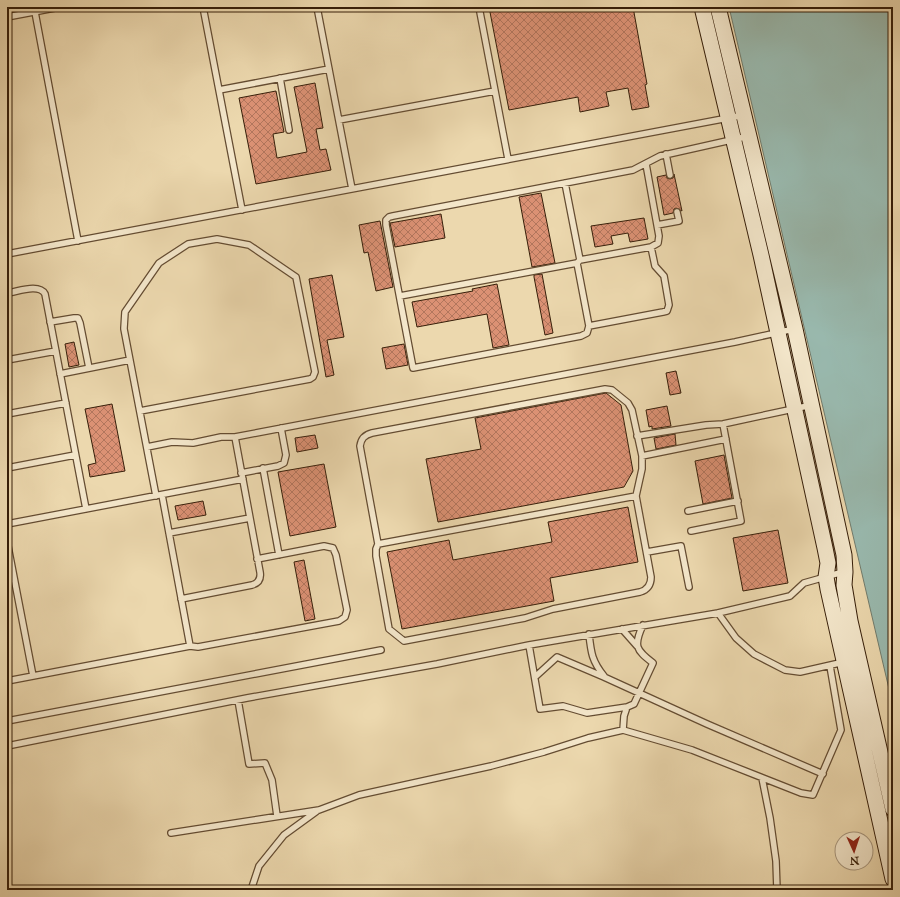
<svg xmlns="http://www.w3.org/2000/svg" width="900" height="897" viewBox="0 0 900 897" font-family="'IM FELL Great Primer',serif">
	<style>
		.water { fill: #99b9ae; stroke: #717b6c }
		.building { fill: url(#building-cross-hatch); stroke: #361e09 }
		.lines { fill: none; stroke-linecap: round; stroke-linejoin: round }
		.lane-casing { stroke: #644c32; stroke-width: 8 }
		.secondary-casing { stroke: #361e09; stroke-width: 17 }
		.lane { stroke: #f3e6ca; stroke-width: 5.5 }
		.secondary { stroke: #f3e6ca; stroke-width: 15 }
	</style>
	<defs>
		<pattern id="building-cross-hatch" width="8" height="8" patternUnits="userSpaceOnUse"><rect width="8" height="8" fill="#db9174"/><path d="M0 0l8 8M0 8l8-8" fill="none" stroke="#b2765d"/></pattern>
	</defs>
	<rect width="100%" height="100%" fill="#ecd8ae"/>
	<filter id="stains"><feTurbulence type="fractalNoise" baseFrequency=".005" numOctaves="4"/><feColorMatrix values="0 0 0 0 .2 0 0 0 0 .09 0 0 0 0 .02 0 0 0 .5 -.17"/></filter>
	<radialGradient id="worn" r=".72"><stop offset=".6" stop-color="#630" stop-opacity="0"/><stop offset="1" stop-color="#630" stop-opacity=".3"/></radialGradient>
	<path class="water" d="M729 7H893V706Z"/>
	<path class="building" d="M489 7H633L647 84 645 85 649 107 632 110 628 88 606 92 609 106 580 112 578 97 509 110Z
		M315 83 323 128 316 129 320 150 326 149 331 170 256 184 239 98 276 91 284 132 273 134 277 158 307 152 294 87Z
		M674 174 682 211 676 208 674 209 673 213 664 215 657 177 666 175 667 178 670 179 673 178Z
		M541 193 555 263 532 267 519 197Z
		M441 214 445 238 395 247 390 223Z
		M644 218 648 239 630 242 628 233 611 236 613 244 595 247 591 226Z
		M380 221 393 287 376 291 368 252 364 253 359 225Z
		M542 274 553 333 545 335 534 277V275Z
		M332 275 344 337 327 340 334 375 326 377 309 279Z
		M497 284 509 345 493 348 487 314 417 327 412 302 473 291 472 289Z
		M74 342 79 365 69 367 65 344Z
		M404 344 408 365 386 369 382 348Z
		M676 371 681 393 670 395 666 373Z
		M606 393 621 405 633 471 624 487 438 522 426 459 481 449 475 418Z
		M112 404 125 471 90 477 88 465 96 463 85 409Z
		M667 406 671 426 652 429V426L649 427 646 410Z
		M675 434 676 445 656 449 654 438Z
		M315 435 318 448 297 452 295 438Z
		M724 455 732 498 703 504 695 461Z
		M324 464 336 527 290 536 278 472Z
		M203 501 206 515 178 520 175 506Z
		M628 507 638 562 550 578 554 601 402 629 387 552 449 540 453 560 552 542 548 522Z
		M778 530 788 583 743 591 733 538Z
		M304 560 315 619 305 621 294 562Z"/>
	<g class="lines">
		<g class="lane-casing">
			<path id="lane" d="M203 7 242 210
				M317 7 352 189
				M479 7 508 159
				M35 12 78 241
				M7 17 60 7
				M280 78 289 130
				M219 90 329 69
				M339 120 495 91
				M666 154 670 175
				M565 183 580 260 577 263 589 326 587 333 581 336 413 368 386 225V220L389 217 393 216 633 170 660 156 749 136
				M657 225 679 221 677 212
				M7 254 744 115
				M580 260 651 247 658 243 659 236 646 164
				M7 293C17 292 39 283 45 294L86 509
				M400 296 577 263
				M50 322 74 318H78L80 323 89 368
				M589 326 663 312 667 311 669 305 664 276 655 266 651 247
				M7 360 56 351
				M60 374 130 360
				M140 411 310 379 313 377 315 372 296 277 249 245 217 239 188 244 159 263 125 312 124 328V329C135 385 145 440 156 496
				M7 414 66 403
				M637 436 706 425 723 424 812 405
				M147 447 172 442 193 443 221 437H235
				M642 456 726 439
				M7 468 75 455
				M263 468 279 555
				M241 473 278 466 284 463 286 455 281 428
				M162 495 190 646
				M688 511 738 501
				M7 524 243 479
				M691 531 741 521 723 424
				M169 533 250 518
				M7 541 33 676
				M378 544 376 549V556L389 629 404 641 525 618 553 609 640 592C647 590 651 585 651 577L636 496 642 469V456L632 410 628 403 612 390 605 389 372 433C364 435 361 439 360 446L378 544 636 496
				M647 552 681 546 689 587
				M181 599 252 585C259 583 261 578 260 572L235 437 735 342 794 329
				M718 613 736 638 754 654 785 670 800 672 844 662
				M622 629 637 646
				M589 634C591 653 592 661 604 676
				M529 645 540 709 563 706 587 713 627 707
				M535 677 557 657 604 677 707 724 823 774
				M7 681 190 646 198 647 339 621 345 617 347 610 336 555 333 548 324 546 257 559
				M238 700 249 764 265 763 272 780 277 816
				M7 721 381 650
				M623 730 624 716 627 707 634 704 653 663C636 650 633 646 643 625
				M7 746 247 698 437 664 529 645 718 613 790 596 804 583 843 572
				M762 778 770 818 776 861 777 890
				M171 833 319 810 359 795 491 766 544 752 588 738 623 730 692 750 801 793 813 795 841 730 830 666
				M251 890 259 866 284 835 317 811"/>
		</g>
		<g class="secondary-casing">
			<path id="secondary" d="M702 7 761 255 825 548 828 563 826 577 828 589 893 879
				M718 7 795 329 844 555 845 572 844 585 850 621 893 809"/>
		</g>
		<use href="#lane" class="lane"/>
		<use href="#secondary" class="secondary"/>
	</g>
	<rect width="900" height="897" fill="none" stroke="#ecd8ae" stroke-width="24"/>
	<rect x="8" y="8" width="884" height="881" fill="none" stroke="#361e09" stroke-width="2"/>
	<rect x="12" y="12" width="876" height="873" fill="none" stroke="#361e09"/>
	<g transform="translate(854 851) rotate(177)"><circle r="19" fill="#f3e6ca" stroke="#a7967d"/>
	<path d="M0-3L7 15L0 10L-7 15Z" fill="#8f2418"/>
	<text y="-6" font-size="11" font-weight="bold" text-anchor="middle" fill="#361e09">N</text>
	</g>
	<rect width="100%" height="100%" filter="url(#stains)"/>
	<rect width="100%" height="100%" fill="url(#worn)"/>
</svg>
